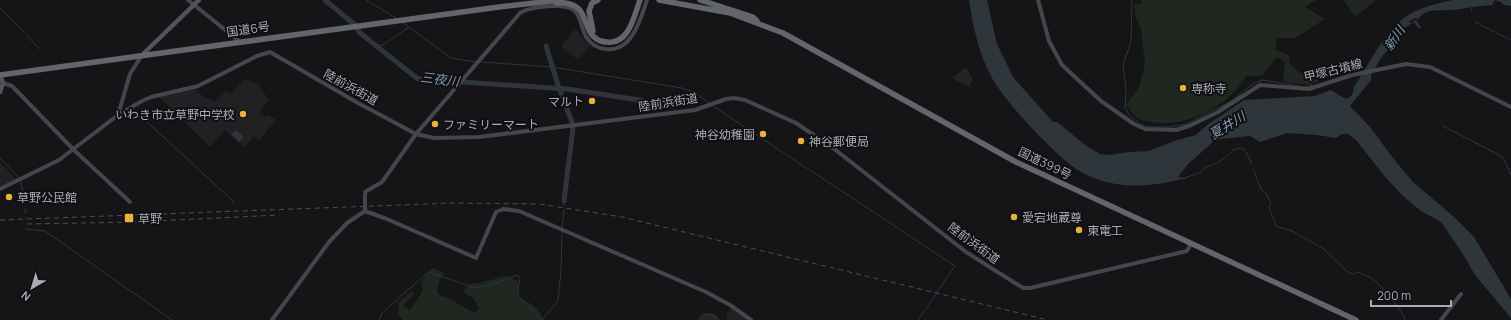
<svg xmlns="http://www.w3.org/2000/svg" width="1511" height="320" viewBox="0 0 1511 320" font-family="Manrope,'Noto Sans JP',sans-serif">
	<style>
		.built { fill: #212124 }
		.green { fill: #202721 }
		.water { fill: #2e363c }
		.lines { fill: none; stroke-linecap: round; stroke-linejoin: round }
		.stream { stroke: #2e363c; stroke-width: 1 }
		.river { stroke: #2e363c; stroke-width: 5 }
		.secondary { stroke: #45464c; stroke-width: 4 }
		.primary { stroke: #53545b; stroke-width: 4.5 }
		.highway { stroke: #63656d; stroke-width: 5.5 }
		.rail { stroke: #4c4d53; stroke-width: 1; stroke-dasharray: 5 4; stroke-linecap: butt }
		.poi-dot { fill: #eab23b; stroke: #101012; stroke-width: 1.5 }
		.labels { text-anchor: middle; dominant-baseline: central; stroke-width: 4; stroke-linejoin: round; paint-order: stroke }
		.street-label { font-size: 12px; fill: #a8acb7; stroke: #101012 }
		.poi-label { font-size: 12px; fill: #a8acb7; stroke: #101012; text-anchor: start }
		.water-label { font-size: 13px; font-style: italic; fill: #8099b0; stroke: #101012 }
	</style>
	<rect width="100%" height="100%" fill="#151517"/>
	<path class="built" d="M575 29 590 46 578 60 561 46Z
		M244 79 258 84 269 100 259 113 265 117 269 115 276 120 259 141 254 136 244 147 225 130 210 147 158 96 195 89 200 94 214 102 226 91 230 94Z
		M0 162 16 179 0 187Z
		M731 309 744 317 747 320H727L726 316Z"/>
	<path class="green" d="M1142 0H1316L1305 7 1325 19 1295 38H1276V50L1289 55 1290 64 1300 73 1320 80 1311 85 1283 82 1285 62 1277 57 1262 76H1246C1230 106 1184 129 1151 122 1147 121 1142 121 1139 119 1134 116 1130 109 1126 105L1139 87 1145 64 1141 29 1135 15 1134 4H1140Z
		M1340 0H1376L1355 17 1344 1Z
		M966 67 973 80 969 87 952 78Z
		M432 268 444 273 439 282 437 292 440 296 446 297 474 313 479 309 474 299 463 292 470 284 484 282 505 276 518 281 517 297C529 302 539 307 544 320H403L398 315 399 302 411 291 414 294 403 306 410 310 423 291 421 281Z
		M702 313H714L720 320H697Z"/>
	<path class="water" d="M969 0H987L997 44 1013 77 1053 122H1057L1085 145 1100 154 1110 155 1129 152 1149 151 1174 141 1196 135 1207 125 1244 100 1315 96 1331 90 1346 99C1352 97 1353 93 1354 87 1368 65 1384 34 1404 18 1417 8 1437 3 1453 0 1471 0 1492 0 1511 0V6L1504 5 1501 2 1495 0 1492 5 1472 7V14L1471 7C1463 9 1455 10 1448 10 1436 11 1426 8 1418 19L1415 18 1408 22 1410 23 1416 20 1421 28 1419 29 1414 22 1400 30 1398 40 1403 43 1398 40 1382 56 1371 75V80L1350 106 1370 127 1393 158 1413 182 1453 216 1474 237 1511 299V318L1475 275 1461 251 1441 222 1421 211 1404 197 1387 179 1356 140 1348 134H1342L1336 138 1317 135 1287 133 1260 142 1250 136 1220 139 1213 142 1188 164 1178 177 1186 178C1163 184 1140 188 1116 184 1101 182 1084 175 1072 166 1049 148 1006 103 992 78 979 54 973 27 969 0Z
		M236 130 244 137 239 142 231 134Z"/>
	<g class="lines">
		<path class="stream" d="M366 0 396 18
			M1132 0 1131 42 1123 64 1126 90 1125 107 1129 115 1140 124 1148 127H1171L1186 124 1230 102 1254 83 1263 80 1305 87 1313 85
			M0 8 24 32
			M402 22 408 26
			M1475 22 1511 40
			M27 36 40 49
			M377 46 385 44 409 27 451 58 476 62
			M481 62 552 67 682 88 696 93 709 103
			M713 106 955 266 918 320
			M133 109 234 202V204
			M1443 126 1503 157 1511 175
			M0 158 19 178
			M1253 169 1262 191 1265 192 1271 203 1269 207 1276 226 1292 231 1324 249 1348 272 1353 274 1358 272C1363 275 1365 275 1369 277 1377 279 1405 314 1405 320
			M1182 179 1201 172 1205 167C1215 165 1227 158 1233 150L1241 148 1245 150 1252 164
			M21 181 24 202
			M564 206V201
			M25 209V213
			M25 217V218
			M26 227V229L45 231 172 320
			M562 227 564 210
			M379 320 382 313 428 272 475 288 497 283 517 275 520 278C520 283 517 289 518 294 519 299 537 314 541 320
			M542 320 558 301 561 270 562 232
			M701 320 707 314 716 317 718 320"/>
		<path class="river" d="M325 0 354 24 360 33 418 79 567 89 652 102
			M546 46 559 88 572 122
			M564 201 573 128"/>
		<path class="secondary" d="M188 0 239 41
			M1038 0 1049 41 1062 65 1101 101 1134 124 1145 129 1176 130 1189 126 1218 112 1260 85 1309 89 1352 75 1406 64 1430 67 1511 107
			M3 83 12 86 74 150 130 202
			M118 115 142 101 151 97 198 86 257 56 270 52 358 103 416 134 434 138 479 137 695 110 726 99 734 98 745 100 796 123 833 148 966 252 1023 288H1030L1187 251 1191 244
			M0 189 59 160 118 115 130 74 142 55
			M365 211 387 219 476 258 496 212 503 209 519 211 706 292 730 305 751 320
			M272 320 329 242 347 223 365 211V192L382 182 416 134 520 13C531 6 564 3 574 10 582 17 581 30 587 38 591 44 597 48 605 49 632 53 640 20 647 0
			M1441 320 1461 294"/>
		<path class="primary" d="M142 55 199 0
			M0 92 3 83 0 75"/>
		<path class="highway" d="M659 0 730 13 783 33 1016 162 1356 320
			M700 0 753 17 757 21
			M556 3C564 2 572 3 579 9 586 17 586 29 593 36 597 40 602 42 607 42 629 45 634 16 640 0
			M593 31 589 11 592 3 598 0
			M0 75 499 7 560 0"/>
		<path class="rail" d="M0 220 454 203 539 204 622 217 1048 320
			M27 224 135 222 279 215"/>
	</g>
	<g class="poi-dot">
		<circle cx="1183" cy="88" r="4"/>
		<circle cx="592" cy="101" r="4"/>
		<circle cx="243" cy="114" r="4"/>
		<circle cx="435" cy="124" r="4"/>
		<circle cx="763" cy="134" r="4"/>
		<circle cx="801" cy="141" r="4"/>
		<circle cx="9" cy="197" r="4"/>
		<circle cx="1014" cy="217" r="4"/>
		<rect x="124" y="213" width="10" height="10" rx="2"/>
		<circle cx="1079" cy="230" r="4"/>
	</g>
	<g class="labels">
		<g class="street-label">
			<text transform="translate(248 29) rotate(-8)">国道6号</text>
			<text transform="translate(1333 70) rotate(-14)">甲塚古墳線</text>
			<text transform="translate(351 87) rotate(29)">陸前浜街道</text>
			<text transform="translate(668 102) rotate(-9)">陸前浜街道</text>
			<text transform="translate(1045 163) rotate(26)">国道399号</text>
			<text transform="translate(974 243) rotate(36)">陸前浜街道</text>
		</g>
		<g class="poi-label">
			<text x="1191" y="88">専称寺</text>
			<text x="584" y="101" text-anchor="end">マルト</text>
			<text x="235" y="114" text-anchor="end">いわき市立草野中学校</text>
			<text x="443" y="124">ファミリーマート</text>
			<text x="755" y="134" text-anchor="end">神谷幼稚園</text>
			<text x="809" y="141">神谷郵便局</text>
			<text x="17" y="197">草野公民館</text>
			<text x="1022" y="217">愛宕地蔵尊</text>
			<text x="138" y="218">草野</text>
			<text x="1087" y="230">東電工</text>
		</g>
		<g class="water-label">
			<text transform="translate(1394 38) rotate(-55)">新川</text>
			<text transform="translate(440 79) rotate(7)">三夜川</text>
			<text transform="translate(1227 125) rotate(-32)">夏井川</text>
		</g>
	</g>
	<g transform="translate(32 288) rotate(218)" stroke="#101012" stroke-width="3" paint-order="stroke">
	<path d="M0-3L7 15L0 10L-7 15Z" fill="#a8acb7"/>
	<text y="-6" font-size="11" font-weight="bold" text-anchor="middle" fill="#a8acb7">N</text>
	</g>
	<path d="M1371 300v6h80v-6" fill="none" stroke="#a8acb7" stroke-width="2"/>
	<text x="1377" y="300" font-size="12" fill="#a8acb7" stroke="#101012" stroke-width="3" paint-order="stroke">200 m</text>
</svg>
